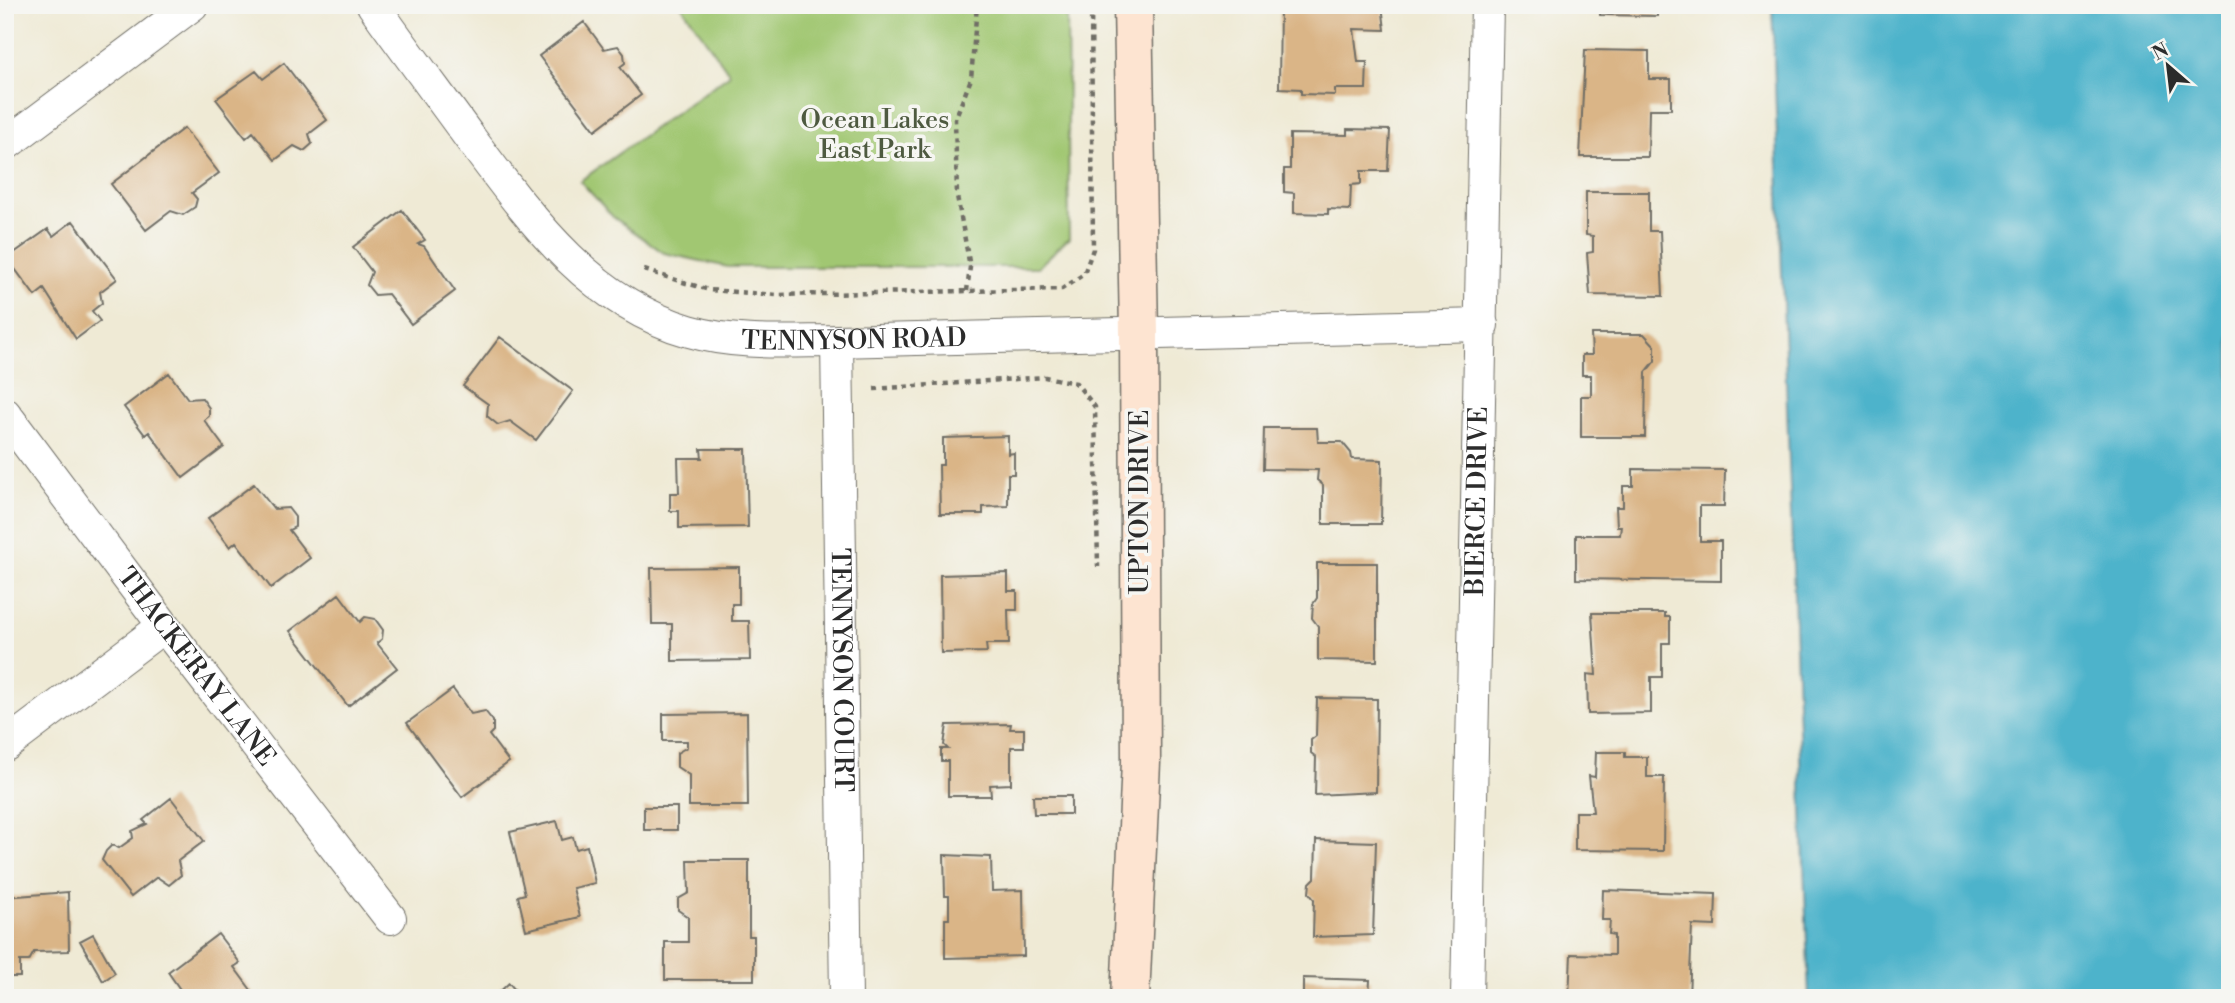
<svg xmlns="http://www.w3.org/2000/svg" width="2235" height="1003" viewBox="0 0 2235 1003" font-family="'Libre Bodoni',serif">
	<style>
		.green { fill: #a1c772; stroke: #66794e; stroke-width: 2 }
		.water { fill: #4db3cb; stroke: #3c6f7b; stroke-width: 2 }
		.building { fill: #dab587 }
		.lines { fill: none; stroke-linecap: round; stroke-linejoin: round }
		.street-casing { stroke: #706e66; stroke-width: 34 }
		.secondary-casing { stroke: #706e66; stroke-width: 41 }
		.path { stroke: #706e66; stroke-width: 4.5; stroke-dasharray: 5 5; stroke-linecap: butt }
		.street { stroke: #fff; stroke-width: 32 }
		.secondary { stroke: #fde4d1; stroke-width: 38 }
		.labels { text-anchor: middle; dominant-baseline: central; stroke-width: 7; stroke-linejoin: round; paint-order: stroke }
		.park-label { font-size: 26px; fill: #4e5a40; stroke: #f6f6f2 }
		.street-label { font-size: 26px; fill: #2b2b2b; stroke: #f6f6f2 }
	</style>
	<rect width="100%" height="100%" fill="#f6f6f2"/>
	<filter id="ink" filterUnits="userSpaceOnUse"><feTurbulence type="fractalNoise" baseFrequency=".0143" numOctaves="2"/><feDisplacementMap in="SourceGraphic" scale="14" xChannelSelector="R" yChannelSelector="G"/><feConvolveMatrix kernelMatrix="1 2 1 2 8 2 1 2 1" color-interpolation-filters="sRGB"/></filter>
	<filter id="wash" filterUnits="userSpaceOnUse"><feTurbulence type="fractalNoise" baseFrequency=".00686" numOctaves="4" result="noise"/><feDisplacementMap in="SourceGraphic" scale="28" xChannelSelector="R" yChannelSelector="G"/><feGaussianBlur stdDeviation="1.57" result="paint"/><feColorMatrix in="noise" values="0 0 0 0 0 0 0 0 0 0 0 0 0 0 0 0 0 1.4 0 .05"/><feComposite in="paint" operator="in"/></filter>
	<g filter="url(#wash)">
		<rect width="100%" height="100%" fill="#efead5"/>
		<path class="green" d="M681 5H1067L1069 238 1038 267H728L664 253 613 217 580 181 730 74Z"/>
		<path class="water" d="M1772 5H2230V998H1809Z"/>
		<g id="blocks">
			<path class="building" d="M1280 5H1382L1385 30 1354 29 1358 62H1367L1366 89H1335V95L1301 94V89L1279 88Z
				M1600 5H1657V16L1600 15Z
				M584 22 604 49 618 46 624 54 625 63 620 67 641 95 595 130 539 56Z
				M1585 50 1649 51V79H1671V109H1649L1648 157H1580Z
				M284 63 327 120 309 134 312 144 304 151 294 146 275 160 253 132 246 138 216 99 256 71 263 79Z
				M184 128 219 173 192 193 197 199 195 207 183 215 171 211 146 230 111 184Z
				M1347 129 1390 130 1388 171H1361V184L1351 185 1350 210 1328 209V214L1294 213V193L1284 192V169H1290V134L1347 135Z
				M1586 192H1649V231H1660L1663 296 1590 295 1587 253 1593 252V236L1586 235Z
				M402 210 425 240 418 244 424 246 455 291 411 324 388 294 375 295 367 285 372 272 353 247Z
				M73 221 117 279 100 292 102 303 92 311 100 321 76 339 44 289 35 296 7 258 48 229 53 236Z
				M1591 334H1644L1655 346V361L1646 372 1645 437H1581V396H1591V375H1582V355H1592Z
				M500 337 573 391 536 440 510 421 498 425 487 416 488 404 463 386Z
				M169 373 188 399 202 398 209 408V416L204 420 224 447 183 478 149 432 145 435 124 407Z
				M1264 428H1317L1318 442H1342L1351 453 1352 459 1382 460 1381 524H1323V485L1317 480 1318 470 1263 469Z
				M1008 436V454L1014 453V474H1008V506L983 507V514H940L939 465H943V438Z
				M701 449H746L748 527 679 528V511H670V493H679L678 458H702Z
				M1633 469 1725 470 1724 506H1700V541H1721V581L1576 579V535H1620L1621 526H1617L1616 507H1623V486H1633Z
				M254 484 274 509 288 508 295 517V527L289 530 310 558 271 588 236 542 230 547 208 518Z
				M1317 563H1377V661L1318 660V626L1312 618 1313 604 1317 598Z
				M739 567V604H732V621H749L750 660 672 661V624H652L651 568Z
				M1008 573V591H1017V610H1008L1009 644H986L987 652 941 653 940 575Z
				M339 594 360 622 365 617 375 619 383 630 382 639 377 643 397 668 348 706 290 631Z
				M1592 613H1665V617H1670V643H1662V677H1651V713L1588 714 1587 674 1596 675Z
				M453 689 471 714 485 711 493 721V731L489 735 509 762 462 797 407 723Z
				M1317 698 1377 699 1376 792 1315 795 1316 757 1311 753V740L1316 736Z
				M747 713 748 806H689V775L677 767V753L687 747V741H663V714Z
				M1011 724 1010 729H1024V747H1011V784L990 785 991 796H948V761H941V749H948L944 745 947 725Z
				M1596 752H1625V757H1647V777H1664L1663 851 1575 850V812H1593L1589 776 1595 777Z
				M1033 796H1071V814H1034Z
				M171 798 204 841 178 861 181 875 169 885 157 877 131 897 102 860 106 851 112 845 119 848 133 838 132 831 147 824 143 820Z
				M644 807H677V830H644Z
				M557 821 562 840 573 837 576 849 587 846 595 883 573 888 580 917 526 930 518 896 525 894 510 832Z
				M1316 840 1376 842 1373 935 1313 937 1314 899 1309 893 1310 883 1315 878Z
				M944 855 991 857 992 891 1023 890 1024 956 945 958V919H949V896H945Z
				M688 860H749V936H754V980H665V942H688V917L678 910V899L689 893Z
				M1603 890 1716 894 1715 926 1692 925 1689 998H1569L1571 954 1614 955V935L1609 934 1610 920H1602Z
				M68 892 69 951 34 952 29 961H20V977H5V897Z
				M93 934 115 973 103 981 80 941Z
				M218 934 240 963 234 967 257 998H186L168 972Z
				M1303 978 1370 980 1369 998H1303Z
				M509 983 522 998H493Z"/>
		</g>
	</g>
	<g filter="url(#ink)">
		<use href="#blocks" fill-opacity="0" stroke="#706e66" stroke-width="2"/>
		<g class="lines">
			<g class="street-casing">
				<g id="street">
					<path id="s1" d="M373 5C405 50 438 94 470 138 529 217 589 302 689 331 737 345 787 341 837 341L1482 325"/>
					<path d="M5 145 192 5"/>
					<path id="s2" d="M837 341 846 998"/>
					<path id="s3" d="M5 414 164 626 390 918"/>
					<path d="M6 745 164 626"/>
					<path id="s4" d="M1467 998 1487 5"/>
				</g>
			</g>
			<g class="secondary-casing">
				<path id="secondary" d="M1130 998 1141 762 1139 334 1133 5"/>
			</g>
			<path class="path" d="M644 270 709 290 777 295 1062 289 1084 274 1093 249 1091 5
				M967 291 970 267 957 196 955 119 971 79 977 5
				M874 389 1045 377 1076 383 1095 407 1098 567"/>
			<use href="#street" class="street"/>
			<use href="#secondary" class="secondary"/>
		</g>
	</g>
	<g class="labels">
		<g class="park-label">
			<text x="875" y="120">Ocean Lakes<tspan x="875" dy="30">East Park</tspan></text>
		</g>
		<g class="street-label">
			<text stroke="none"><textPath href="#s1" startOffset="628">TENNYSON ROAD</textPath></text>
			<text transform="translate(1140 502) rotate(-90)">UPTON DRIVE</text>
			<text stroke="none"><textPath href="#s4" startOffset="497">BIERCE DRIVE</textPath></text>
			<text stroke="none"><textPath href="#s3" startOffset="317">THACKERAY LANE</textPath></text>
			<text stroke="none"><textPath href="#s2" startOffset="329">TENNYSON COURT</textPath></text>
		</g>
	</g>
	<rect width="2235" height="1003" fill="none" stroke="#f6f6f2" stroke-width="28"/>
	<g transform="translate(2168 66) rotate(332)" stroke="#f6f6f2" stroke-width="5" paint-order="stroke">
	<path d="M0-5L12 26L0 18L-12 26Z" fill="#2b2b2b"/>
	<text y="-10" font-size="19" font-weight="bold" text-anchor="middle" fill="#2b2b2b">N</text>
	</g>
</svg>
